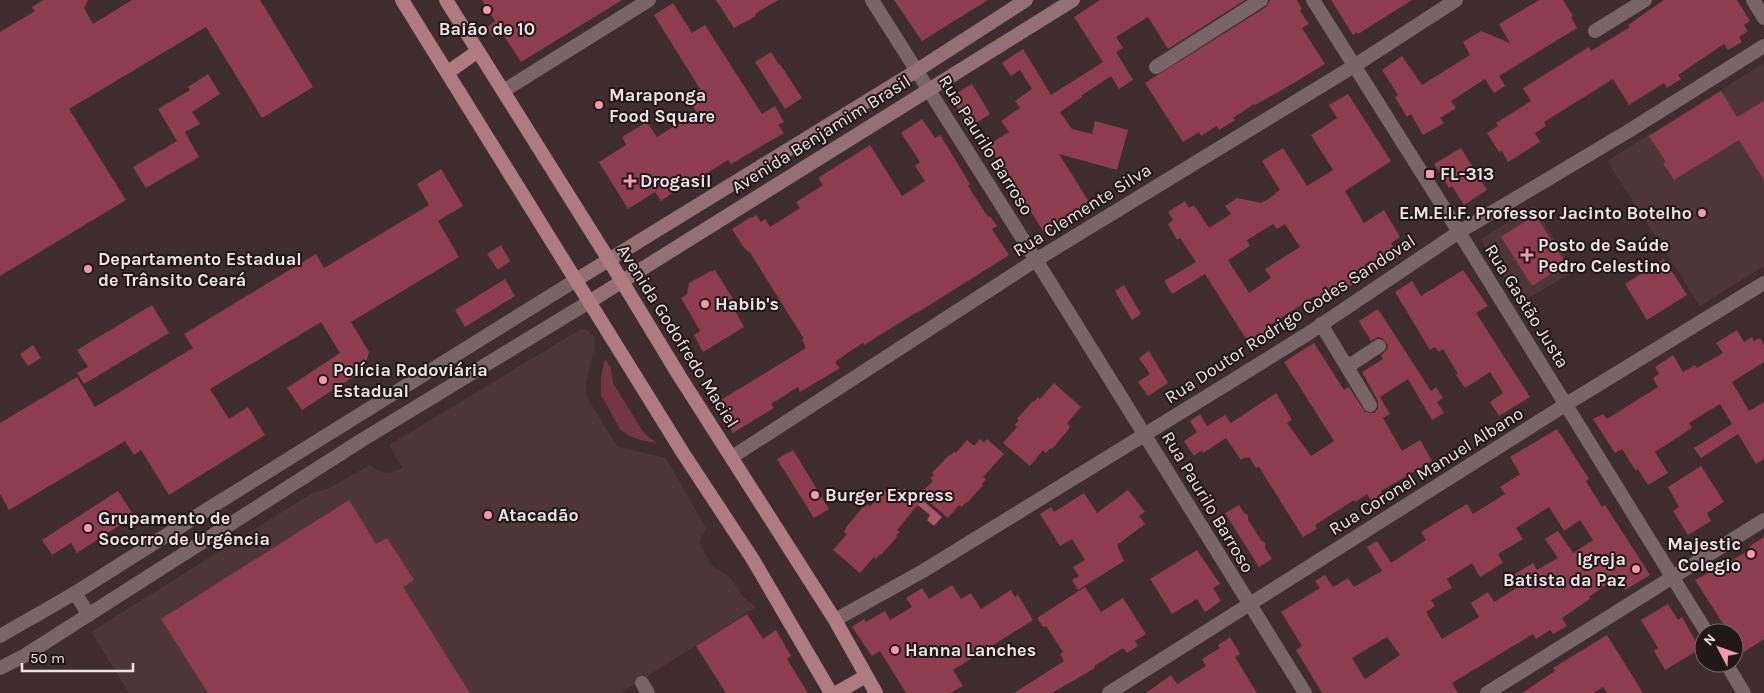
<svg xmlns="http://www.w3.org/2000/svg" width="1764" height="693" viewBox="0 0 1764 693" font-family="Karla,sans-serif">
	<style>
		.built { fill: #4d3538 }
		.green { fill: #733743 }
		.water { fill: #ab5766 }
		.building { fill: #8e3d4e; fill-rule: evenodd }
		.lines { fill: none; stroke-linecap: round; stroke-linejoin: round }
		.minor { stroke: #796467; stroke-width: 14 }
		.secondary { stroke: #946f74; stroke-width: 14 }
		.primary { stroke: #b07a81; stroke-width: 14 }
		.poi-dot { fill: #f39aa8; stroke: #201718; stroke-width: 2 }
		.labels { text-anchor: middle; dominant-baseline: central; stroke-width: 4; stroke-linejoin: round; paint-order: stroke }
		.poi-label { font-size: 18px; font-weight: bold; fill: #efe2e4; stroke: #201718; text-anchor: start }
		.street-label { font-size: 18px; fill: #efe2e4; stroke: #201718 }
	</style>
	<rect width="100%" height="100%" fill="#3e2c2f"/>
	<path class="built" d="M1764 63V266L1700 306 1607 161Z
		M1534 206 1574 271 1521 303 1481 239Z
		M581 329 587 330 594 337V349L586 384V394L591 404 615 443 619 447 666 458 706 528 699 543 713 567 729 576 743 597 756 607 621 693H129L91 632 312 493 327 489 370 465 377 470 383 472 390 473 402 468 389 445Z"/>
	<path class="green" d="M605 359 611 368 613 383 640 427 645 434 657 443C644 441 630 439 620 429L601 395V377Z"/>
	<path class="water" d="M919 497 942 517 934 526 927 520 930 515 914 502Z"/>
	<path class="building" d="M43 0H88L84 8 93 24 132 0H260L313 87 262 118 206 27 69 109 126 200 0 276V32L35 11 32 7Z
		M482 0H622L521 62 501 31 493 37 486 28 495 21Z
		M716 0H778L755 14 756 16 734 28Z
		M894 0H988L922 41Z
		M1100 0H1245L1168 49 1148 17 1116 37 1123 48 1116 52 1133 80 1119 89 1111 76 1081 96 1082 97 1060 112 1072 129 1092 134 1095 121 1128 130 1117 170 1059 154 1091 205 1045 234 1026 204 1021 207 1014 196 1019 192 988 145 1009 132 1001 121 1020 108 1015 101 1032 89 1020 70 1011 76 1002 63 1023 49 1051 95 1103 62 1074 17Z
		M1270 0H1297L1302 9 1300 11 1309 24 1302 28 1325 64 1282 90 1255 105 1254 104 1233 118 1235 120 1219 130 1217 126 1201 136 1199 132 1183 142 1145 83 1266 7Z
		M1331 0H1412L1358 34 1357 32 1353 35Z
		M1539 0H1563L1573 16 1571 17 1577 28 1499 76 1505 86 1494 93 1485 79 1451 101 1456 108 1440 118 1444 123 1423 135 1411 114 1407 117 1395 97 1398 95 1382 70 1402 56 1422 85 1470 55 1463 42 1481 31 1510 43 1499 24Z
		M1664 0H1737L1750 21 1744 25 1748 31 1739 37 1742 42 1728 50 1724 44 1678 75 1681 79 1667 88 1664 83 1629 105 1613 79 1544 122 1546 126 1535 133 1540 142 1508 162 1502 151 1499 152 1487 133 1498 126 1496 123 1531 101 1523 88 1589 47 1591 51 1630 27 1628 25Z
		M673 3 692 33 705 25 762 114 775 106 784 122 778 125 784 133 731 164 728 160 699 178 698 176 693 178 661 201 655 192 628 209 599 162 626 145 622 137 647 122 657 137 684 120 682 118 696 111 687 97 700 89 654 15Z
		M771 52 779 65 780 64 802 98 785 109 755 62Z
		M208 74 220 94 192 112 200 124 185 132 199 157 146 188 133 167 177 141 158 109 190 90 188 87Z
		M972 84 990 114 970 127 950 97Z
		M1721 91 1737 117 1764 101V180L1739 140 1674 180 1663 163 1666 162 1649 136Z
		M1348 94 1391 161 1345 191 1364 223 1384 210 1400 237 1391 243 1399 256 1343 290 1340 286 1317 300 1315 296 1270 325 1275 333 1264 340 1260 333 1248 342 1205 274 1172 294 1164 281 1196 262 1180 238 1177 240 1168 224 1173 220 1168 212 1185 201 1189 208 1194 205 1209 228 1231 214 1225 206 1237 198 1261 203 1276 194 1275 193 1280 190 1262 161 1283 148 1307 186 1333 170 1311 135 1337 118 1329 105ZM1273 224 1277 229 1285 224 1300 247 1265 269 1271 278 1249 293 1228 260 1250 246 1247 240Z
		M922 119 935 138 940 135 947 146 970 184 968 186 988 217 990 216 997 226 992 229 1009 255 917 313V312L864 345 863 343 849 352 835 362 840 368 800 392 798 387 771 404 774 408 733 433 716 403 806 348 802 340 804 339 749 251 748 252 742 245 732 229 751 217 752 218 756 215 761 222 765 219 770 227 800 208 796 202 823 185 818 178 870 145 902 196 925 181 915 166 920 162 901 133Z
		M1461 148 1487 190 1464 205 1452 186 1449 188 1434 164Z
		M441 169 463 206 438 221 459 257 351 322 369 352 364 370 302 410 287 388 340 353 321 322 210 389 229 419 248 407 265 435 169 495 141 450 134 455 125 441 9 510 0 494V423L77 377 95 407 193 348 184 334 316 254 324 268 429 205 417 184Z
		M1536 216 1565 262 1559 266 1560 268 1532 286 1501 237 1529 219 1530 221Z
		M501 245 510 261 498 270 487 254Z
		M1664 259 1687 295 1647 320 1625 284Z
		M715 270 738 307 734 309 744 327 703 352 694 335 700 331 681 298 687 294 689 283 711 271 712 272Z
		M1463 270 1488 306 1476 313 1530 397 1499 416 1490 402 1503 393 1490 372 1465 388 1456 375 1458 374 1443 349 1439 352 1435 347 1430 350 1395 292 1412 281 1421 296Z
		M505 279 515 296 465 327 455 310Z
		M1124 285 1141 314 1132 320 1115 291Z
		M152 305 169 333 84 384 77 373 88 367 77 350Z
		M1378 309 1431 391 1436 387 1443 398 1437 402 1444 413 1432 420 1408 379 1380 397 1390 414 1383 418 1402 451 1420 440 1432 461 1381 491 1383 495 1372 502 1367 494 1355 502 1354 500 1315 525 1317 529 1303 537 1259 467 1256 468 1249 457 1247 459 1246 457 1241 460 1226 438 1203 453 1202 450 1194 456 1184 441 1197 432 1190 421 1200 414 1207 426 1225 415 1231 423 1276 393 1292 420 1287 423 1311 456 1334 441 1284 362 1314 343 1344 390 1349 387 1365 412 1374 413 1378 409V401L1362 372 1383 359 1381 355 1387 350 1388 345 1382 338 1378 337 1371 341 1359 321Z
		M1737 330 1744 342 1752 337 1754 341 1760 338 1764 345V362L1732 382 1749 411 1764 402V459L1756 464 1738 434 1701 458 1694 448 1732 424 1720 404 1689 423 1692 428 1655 452 1668 473 1648 485 1638 469 1636 471 1622 449 1615 453 1593 419 1603 414 1607 419 1658 387 1653 378 1659 374 1655 367 1673 355 1683 372 1695 365 1697 368 1723 353 1716 343Z
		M33 345 41 358 28 366 20 354Z
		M1149 351 1168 383 1148 396 1138 382 1150 374 1139 358Z
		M1054 383 1081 407 1067 423 1070 426 1068 430 1052 449 1050 448 1046 453 1043 450 1030 466 1003 443 1017 427 1015 425 1019 420 1017 419 1033 401 1034 402 1038 397 1040 399Z
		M1557 429 1589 479 1586 481 1602 507 1605 505 1650 575 1625 590 1618 578 1603 587 1589 597 1590 599 1562 618 1567 626 1553 634 1550 630 1536 639 1533 634 1452 683 1458 693H1322L1296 650 1302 646 1281 612 1320 588 1315 581 1325 575 1333 587 1348 578 1354 587 1382 571 1367 547 1377 541 1391 563 1426 540 1421 532 1467 504 1473 514 1505 494 1500 487 1520 474 1510 457ZM1549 507 1564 531 1580 520 1593 540 1573 553 1558 531 1545 539 1558 558 1537 570 1533 563 1512 576 1518 587 1494 602 1488 592 1471 603 1479 617 1442 639 1426 612 1435 606 1431 600 1452 588 1447 579 1472 563 1480 577 1503 563 1498 554 1523 539 1516 528ZM1387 637 1400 655 1365 679 1352 658Z
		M980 439 984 443 987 439 1004 454 983 477 986 479 982 484 983 485 967 503 966 502 962 507 959 505 948 518 920 494 933 481 930 478 934 475 932 473 949 455 950 456 954 452 956 453 967 440 974 446Z
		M793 450 829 509 814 518 777 459Z
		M1701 466 1724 502 1707 513 1711 521 1688 535 1673 511 1679 507 1668 487Z
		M898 488 902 492 904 488 920 502 897 530 900 532 896 536 897 537 881 555 880 554 876 559 874 557 860 573 833 550 847 534 844 532 847 526 863 507 864 508 868 504 870 507 884 490 891 496Z
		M1128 490 1145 512 1139 516 1145 524 1117 545 1124 561 1078 590 1072 580 1079 576 1073 567 1085 560 1072 539 1060 546 1040 514 1051 507 1054 512 1084 493 1097 513Z
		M118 491 134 516 77 553 71 543 52 555 42 540Z
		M349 500 376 544 387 538 414 580 403 587 470 693H208L161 619Z
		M1239 505 1244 513 1248 515V520L1261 540 1265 543V548L1272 559 1259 567 1225 513Z
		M1764 537V639L1744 652 1740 645 1739 646 1736 641 1735 642 1734 633H1729L1695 580 1722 565 1723 566 1749 550 1750 546Z
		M1197 550 1220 584 1213 588 1221 601 1205 612 1197 599 1172 614 1150 579Z
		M952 585 961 599 971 593 981 609 1011 590 1015 597 1018 595 1033 620 953 670 963 686 950 693H906L880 651 872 656 852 627 864 619 866 622 885 611 890 620 912 607 906 598 922 588 929 599Z
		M1085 587 1101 612 1123 598 1146 634 1135 641 1138 646 1127 653 1123 648 1094 666 1095 668 1052 693H1014L1064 661 1060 654 1063 652 1046 626 1043 627 1037 618Z
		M1668 604 1678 620 1682 617 1700 649 1665 670 1654 651 1658 648 1641 620Z
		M747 614 763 639 776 630 791 656 787 659 808 693H726L696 646Z
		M1607 635 1643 693H1607L1603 687 1594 693H1522L1555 671 1553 668Z
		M1230 637 1240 654 1235 657 1257 693H1146L1171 675 1177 684 1206 666 1202 659 1220 648 1218 645Z"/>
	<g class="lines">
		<path class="minor" d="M872 0 1036 260 1305 693
			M1313 0 1459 232 1707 633
			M1753 0 1764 18
			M1595 31 1645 0
			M1156 67 1261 0
			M503 91 649 0
			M1321 324 1370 405
			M1347 367 1379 346
			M732 457 1036 260 1354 66 1456 0
			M75 593 89 615
			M835 620 923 571 1235 379 1309 333 1459 232 1627 132 1764 46
			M0 636 75 593 208 509 576 280
			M1726 663 1744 693
			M0 668 24 656 362 440 589 302
			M642 683 648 693
			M1109 693 1565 405 1764 283
			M1487 693 1764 520"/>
		<path class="secondary" d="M576 280 916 71 1026 0
			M589 302 1073 0"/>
		<path class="primary" d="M402 0 683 453 752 558 831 693
			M446 0 609 260 680 377 835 620 876 693
			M447 73 478 51
			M836 693 866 676"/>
	</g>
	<g class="poi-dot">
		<circle cx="487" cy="10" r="5"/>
		<circle cx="599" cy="105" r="5"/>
		<rect x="1425" y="169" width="10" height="10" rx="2.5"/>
		<path d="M627.5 173.5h5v5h5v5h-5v5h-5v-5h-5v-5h5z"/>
		<circle cx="1702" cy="213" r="5"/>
		<path d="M1524.5 247.5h5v5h5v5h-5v5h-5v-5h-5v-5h5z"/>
		<circle cx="88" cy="269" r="5"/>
		<circle cx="705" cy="304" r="5"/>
		<circle cx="323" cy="380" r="5"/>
		<circle cx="815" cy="495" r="5"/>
		<circle cx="488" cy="515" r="5"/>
		<circle cx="88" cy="528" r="5"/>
		<circle cx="1751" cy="554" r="5"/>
		<circle cx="1636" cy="569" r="5"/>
		<circle cx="895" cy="650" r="5"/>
	</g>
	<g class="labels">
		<g class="poi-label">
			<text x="487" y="29" text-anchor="middle">Baião de 10</text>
			<text x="609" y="95">Maraponga<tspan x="609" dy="21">Food Square</tspan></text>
			<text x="1440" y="174">FL-313</text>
			<text x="640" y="181">Drogasil</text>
			<text x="1692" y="213" text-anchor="end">E.M.E.I.F. Professor Jacinto Botelho</text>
			<text x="1538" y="245">Posto de Saúde<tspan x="1538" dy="21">Pedro Celestino</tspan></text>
			<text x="98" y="259">Departamento Estadual<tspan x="98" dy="21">de Trânsito Ceará</tspan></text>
			<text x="715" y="304">Habib's</text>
			<text x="333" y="370">Polícia Rodoviária<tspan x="333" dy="21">Estadual</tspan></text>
			<text x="825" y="495">Burger Express</text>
			<text x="498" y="515">Atacadão</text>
			<text x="98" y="518">Grupamento de<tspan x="98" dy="21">Socorro de Urgência</tspan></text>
			<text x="1741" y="544" text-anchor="end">Majestic<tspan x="1741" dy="21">Colegio</tspan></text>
			<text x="1626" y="559" text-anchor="end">Igreja<tspan x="1626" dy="21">Batista da Paz</tspan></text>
			<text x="905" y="650">Hanna Lanches</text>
		</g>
		<g class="street-label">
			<text transform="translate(821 134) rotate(-32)">Avenida Benjamim Brasil</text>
			<text transform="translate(986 145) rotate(58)">Rua Paurilo Barroso</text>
			<text transform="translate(1082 210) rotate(-32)">Rua Clemente Silva</text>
			<text transform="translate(1527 306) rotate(58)">Rua Gastão Justa</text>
			<text transform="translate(1290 319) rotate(-33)">Rua Doutor Rodrigo Codes Sandoval</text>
			<text transform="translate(678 336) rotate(58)">Avenida Godofredo Maciel</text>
			<text transform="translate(1426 471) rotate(-32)">Rua Coronel Manuel Albano</text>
			<text transform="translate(1208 502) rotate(59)">Rua Paurilo Barroso</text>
		</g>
	</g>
	<g transform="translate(1719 648) rotate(311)"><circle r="24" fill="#201718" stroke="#73686a"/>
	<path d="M0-4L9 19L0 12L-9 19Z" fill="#f39aa8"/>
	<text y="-8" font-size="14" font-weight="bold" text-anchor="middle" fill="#efe2e4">N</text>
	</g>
	<path d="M22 663v8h111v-8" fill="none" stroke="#efe2e4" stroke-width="2.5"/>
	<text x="30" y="663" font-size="15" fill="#efe2e4" stroke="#201718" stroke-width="4" paint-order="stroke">50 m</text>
</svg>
